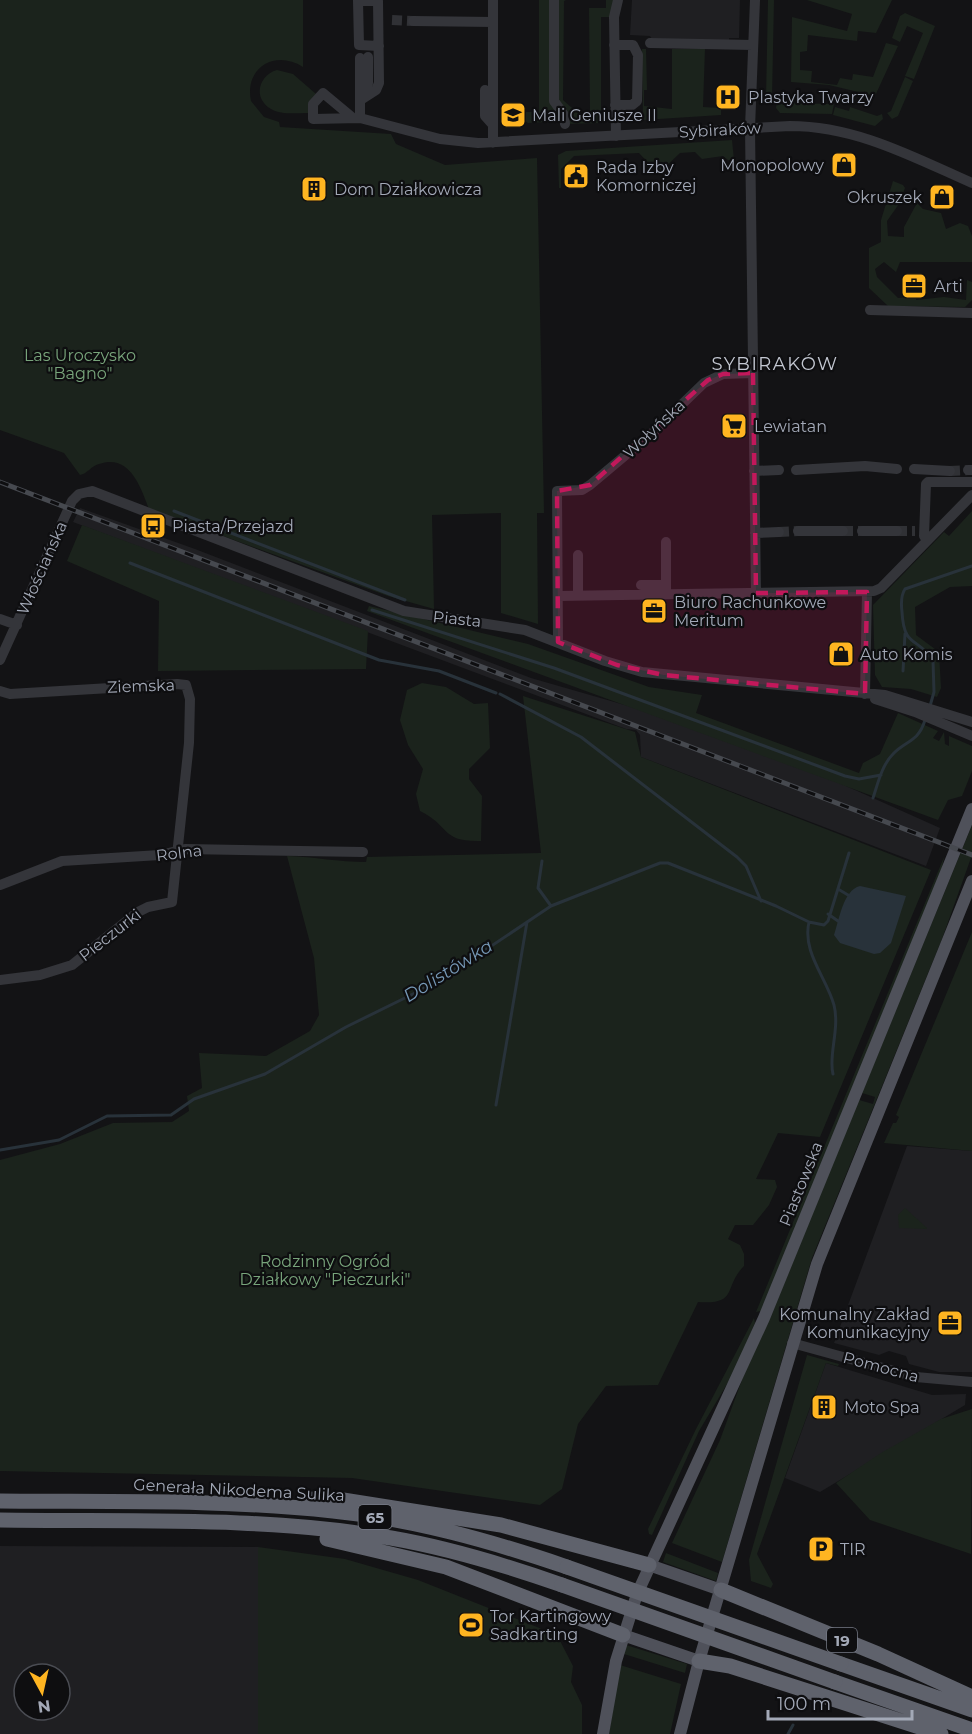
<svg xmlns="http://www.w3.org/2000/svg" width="972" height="1734" viewBox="0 0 972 1734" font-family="Montserrat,sans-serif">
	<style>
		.built { fill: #1f1f22; fill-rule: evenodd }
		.green { fill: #1b231c }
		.water { fill: #28323a }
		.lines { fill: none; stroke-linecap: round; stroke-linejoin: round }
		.stream { stroke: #28323a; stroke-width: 3 }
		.minor-tunnel { stroke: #303135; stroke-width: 10; stroke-dasharray: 10 5; stroke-linecap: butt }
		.minor { stroke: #34353a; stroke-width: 10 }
		.major { stroke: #4f515a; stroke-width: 12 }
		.highway { stroke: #5f626c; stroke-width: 15 }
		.rail-casing { stroke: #46494f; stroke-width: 5 }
		.rail { stroke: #0e0e10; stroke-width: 3; stroke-dasharray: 9; stroke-linecap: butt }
		.highway-bridge { stroke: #5f626c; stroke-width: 15 }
		.marked { fill: #c2185b; fill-opacity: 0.2; stroke: #c2185b; stroke-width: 4.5; stroke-dasharray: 12 8; stroke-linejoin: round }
		.labels { text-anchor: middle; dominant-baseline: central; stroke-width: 4.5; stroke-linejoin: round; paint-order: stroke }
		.shield { fill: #0e0e10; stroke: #767a85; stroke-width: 1.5 }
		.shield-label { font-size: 15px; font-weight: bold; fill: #a3a9b7 }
		.poi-label { font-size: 16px; fill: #a3a9b7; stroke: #0e0e10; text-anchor: start }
		.street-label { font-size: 16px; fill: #a3a9b7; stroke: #0e0e10 }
		.park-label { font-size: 16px; fill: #78a47b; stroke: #0e0e10 }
		.neighbourhood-label { font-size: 18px; letter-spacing: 1.5px; fill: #c4c8d2; stroke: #0e0e10 }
		.water-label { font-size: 18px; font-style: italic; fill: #7698b6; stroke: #0e0e10 }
	</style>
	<rect width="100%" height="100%" fill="#131315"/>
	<path class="built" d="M632 0H740L739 38H729V41L652 39 650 36 630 35Z
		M80 508 195 549 531 678 656 714 826 777 940 828 926 866 641 757 640 735 636 730 626 729 73 522Z
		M907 1146 972 1151V1372H939L909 1364 906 1356 889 1351 879 1355 834 1343Z
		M826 1363 932 1395 966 1394 965 1405 820 1492 785 1478Z
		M0 1546 258 1547V1734H0ZM24 1674H60V1710H24Z"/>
	<path class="green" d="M0 0H303V67C275 49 244 68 251 101L264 117 279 122 280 127 391 134 396 144 445 165 537 158 544 513H537L538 624 501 613V513L432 515 434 609 388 596 149 509C141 488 130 453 99 464 91 466 87 474 80 475L64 453 0 430Z
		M539 0H552V103L562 121 528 123 518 115 521 112H539Z
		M554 0H566L564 1 563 100 580 115 590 114 589 8H606V0H618L615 17H601V123L565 124 554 101Z
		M768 0H774L772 98H766Z
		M807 0H892L876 33 858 31 857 41 808 35 807 51 800 52V70L812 71 811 82 837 85 840 78 852 80 853 74 873 77 886 43 898 46 875 96 829 85 791 82 792 17 847 31 852 14Z
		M905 13 935 26 914 79 905 76 923 33 907 26 900 42 892 38 900 16Z
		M642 49H646L647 90H644V106L672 109V49H705L703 107 721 108V115L643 120Z
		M277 70 293 74 316 94 309 103 308 113C297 113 281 115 271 109 252 98 259 75 277 70Z
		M905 77 913 81 898 116 892 119 887 113 891 111Z
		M777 101 780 103 834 104 832 114 780 113 776 108Z
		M835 107 849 111 850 107 877 116 882 114 883 119 875 126 833 115Z
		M732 140 734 160H728L723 156 702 159 695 152 680 153 660 172H657L639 153 574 156 561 169V188H559L558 155 566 151Z
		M893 181 903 185 905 188 899 204 887 221 888 236 904 237V227L917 203 923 209 941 213 946 229 960 223 968 226 972 236V262H900L896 272 884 262 875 269 877 277 898 298 916 296V300L944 297 966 300 967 280 972 282V300L965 307 888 306 869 288V248L881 242V220Z
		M972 511V586L950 587 915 607 916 635 939 652 941 688 937 697 911 689 882 687 875 675 873 605 944 532 949 536Z
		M82 525 368 631 366 669 158 671 159 601 67 561Z
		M369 606 528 644 649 687 702 695 696 713 859 773 863 763 880 754 898 713 938 731 933 738 939 741 944 732 945 744 949 746V736L972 746V771L962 796 948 800 938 820 367 611Z
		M422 683 446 687 474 704 488 703 490 748 469 769V779L482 796 481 841C440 842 451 826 420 811L416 794 423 769 408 745 400 720 407 690Z
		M523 696 635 732 641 757 931 870 820 1137 778 1133 756 1179 775 1180 777 1187 769 1205 753 1225H735L728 1239 740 1245 744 1254V1266C723 1287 739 1305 698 1302L658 1385 606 1386 578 1424 562 1489 540 1505 352 1478 0 1471V1160L60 1144 113 1123 172 1122 189 1111 187 1096 202 1088 199 1053 266 1056 310 1031 319 1015 314 958 287 856C315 857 338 862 366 862L367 857 541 853Z
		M972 825V855L942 939 812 1258 722 1562 672 1543 720 1440 743 1377 773 1311 859 1100 873 1104 875 1097 862 1093Z
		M944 857 942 868 761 1311 756 1312Z
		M972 932V1151L884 1143 893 1123H896L899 1117 896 1115Z
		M905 1208 927 1228V1229L899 1228 898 1215Z
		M754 1318 755 1323 733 1374 699 1431 652 1535 649 1534 648 1529 696 1429Z
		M807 1355 839 1364 838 1366 826 1363 757 1554 773 1584 771 1588 751 1581 749 1560Z
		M972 1409 971 1554 870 1520 836 1483 881 1453 941 1419Z
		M258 1547 345 1559 418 1580 557 1635 573 1666 571 1682 582 1705V1734H258Z
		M666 1553 718 1573 716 1581 663 1562Z
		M626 1645 687 1664 685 1673 624 1654Z
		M620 1665 681 1684 670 1734H609Z"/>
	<path class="water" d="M860 886 906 896 891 943 880 953 874 954 840 943 834 935C839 921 843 890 860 886Z"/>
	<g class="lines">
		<path class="stream" d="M174 511 405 600
			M130 563 379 660 439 671 496 693
			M372 610 554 668 845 776 859 779 881 775
			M903 671 905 634
			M500 694 581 737 737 857 746 866 761 901
			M930 706 934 692 933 661C918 636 904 649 902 612 901 604 901 595 905 589L972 566
			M873 798C878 783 882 765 893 754 906 740 918 743 925 720
			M542 861 538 888 551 906
			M838 889 848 895
			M828 914 838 921
			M809 922C802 952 826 977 834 1005 840 1029 828 1056 833 1074
			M496 1105 527 922
			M0 1150 59 1140 107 1116 171 1115 194 1099 265 1074 346 1027 415 993 460 967 551 906 660 863H668L776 906 809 922 824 925 828 921 849 853
			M788 1734 793 1725"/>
		<path class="minor-tunnel" d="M392 20 413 21
			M950 471 968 470
			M843 531H862
			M897 531H915
			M779 532 798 531"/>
		<path class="minor" d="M554 0V101L564 115 565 124
			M755 0 750 128 756 593
			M413 21 493 22V143
			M493 22V0
			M650 43 753 45
			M614 45H633L638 55 637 101 632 105H615
			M360 58V118
			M485 90V116L493 125
			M363 96 368 83V57
			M362 99 376 90 379 83 378 1H358L359 45 379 46
			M353 118 323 93 313 104V119L360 118 440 139 478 143 790 126C856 126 913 157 972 183
			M616 136 614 17 618 0
			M870 310 972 313
			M914 469 950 471
			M796 470 865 466 897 469
			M968 470H972
			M754 471 779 470
			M798 531H843
			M862 531H897
			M755 533 779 532
			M924 536 926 484 928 482H972
			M666 542V594
			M641 585H666
			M558 596 874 591 881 588 972 495
			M578 596V555
			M0 619 17 625
			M558 642 557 491 582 490 590 485 652 433 704 383 723 374 753 373
			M0 660 72 501 79 494 92 491 404 611 525 630 605 661 642 672 885 695 972 722
			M0 691 10 694 177 684 186 685 190 699 189 743 172 902 148 907 138 912 72 965 40 975 0 980
			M865 694 867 592
			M875 699 915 712 972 736
			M0 885 62 861 160 855 185 849 363 852
			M792 1343 916 1377 972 1382"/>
		<path class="major" d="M649 1565 721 1590
			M623 1635 699 1661
			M603 1734 616 1661 637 1594 764 1318 972 809
			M680 1734 699 1661 817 1264 972 881"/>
		<path class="highway" d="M309 1499 343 1500 501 1525 649 1565
			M0 1501C111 1502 222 1499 333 1511 413 1519 491 1541 567 1567
			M0 1520C130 1522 262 1516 391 1538 449 1548 505 1565 562 1585
			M327 1539 446 1567 623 1635
			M721 1590 878 1654 972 1697
			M699 1661 730 1666 941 1734
			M841 1664 972 1710
			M835 1682 972 1730"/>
		<g class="rail-casing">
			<path id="rail" d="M0 482 972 855"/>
		</g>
		<use href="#rail" class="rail"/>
		<path class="highway-bridge" d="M567 1567 841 1664
			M562 1585 835 1682"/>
	</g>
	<path class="marked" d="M753 373 756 593 867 592 865 694 664 675 617 665 558 642 557 491 590 485 708 380 723 374Z"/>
	<defs>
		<g id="hospital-square" transform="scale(1.35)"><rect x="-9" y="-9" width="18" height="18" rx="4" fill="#ffb521" stroke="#0e0e10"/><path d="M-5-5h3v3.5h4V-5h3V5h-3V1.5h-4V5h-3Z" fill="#111"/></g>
		<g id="school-square" transform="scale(1.35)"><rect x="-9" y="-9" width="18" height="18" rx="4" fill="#ffb521" stroke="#0e0e10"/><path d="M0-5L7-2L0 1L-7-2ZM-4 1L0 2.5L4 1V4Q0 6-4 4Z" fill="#111"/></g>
		<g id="shop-square" transform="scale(1.35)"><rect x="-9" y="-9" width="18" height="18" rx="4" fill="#ffb521" stroke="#0e0e10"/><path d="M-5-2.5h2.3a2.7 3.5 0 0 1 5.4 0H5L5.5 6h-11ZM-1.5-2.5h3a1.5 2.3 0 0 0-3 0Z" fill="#111"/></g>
		<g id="civic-square" transform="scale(1.35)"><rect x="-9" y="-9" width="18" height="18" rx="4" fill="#ffb521" stroke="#0e0e10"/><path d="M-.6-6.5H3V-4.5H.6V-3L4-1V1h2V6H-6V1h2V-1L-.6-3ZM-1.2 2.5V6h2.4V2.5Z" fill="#111"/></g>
		<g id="building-square" transform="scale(1.35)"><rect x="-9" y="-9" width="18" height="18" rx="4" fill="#ffb521" stroke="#0e0e10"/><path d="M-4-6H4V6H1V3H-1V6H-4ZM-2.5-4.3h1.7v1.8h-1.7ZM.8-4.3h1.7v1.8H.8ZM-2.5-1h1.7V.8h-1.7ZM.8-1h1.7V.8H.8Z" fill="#111"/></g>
		<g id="office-square" transform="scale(1.35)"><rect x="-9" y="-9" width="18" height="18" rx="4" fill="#ffb521" stroke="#0e0e10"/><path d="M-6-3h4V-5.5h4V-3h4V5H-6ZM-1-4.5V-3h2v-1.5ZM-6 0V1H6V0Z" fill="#111"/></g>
		<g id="supermarket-square" transform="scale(1.35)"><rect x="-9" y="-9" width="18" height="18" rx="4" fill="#ffb521" stroke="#0e0e10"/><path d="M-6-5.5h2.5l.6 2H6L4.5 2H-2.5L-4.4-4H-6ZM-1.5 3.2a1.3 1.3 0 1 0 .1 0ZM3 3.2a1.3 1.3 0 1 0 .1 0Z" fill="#111"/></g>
		<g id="bus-square" transform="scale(1.35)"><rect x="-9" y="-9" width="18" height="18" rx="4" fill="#ffb521" stroke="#0e0e10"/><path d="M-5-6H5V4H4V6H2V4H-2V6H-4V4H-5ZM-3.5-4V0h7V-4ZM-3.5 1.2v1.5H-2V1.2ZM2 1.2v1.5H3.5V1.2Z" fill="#111"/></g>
		<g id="parking-square" transform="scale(1.35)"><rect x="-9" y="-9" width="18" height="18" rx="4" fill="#ffb521" stroke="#0e0e10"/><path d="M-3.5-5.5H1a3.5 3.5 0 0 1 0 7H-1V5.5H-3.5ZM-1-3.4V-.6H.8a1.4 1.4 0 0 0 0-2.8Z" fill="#111"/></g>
		<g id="stadium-square" transform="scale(1.35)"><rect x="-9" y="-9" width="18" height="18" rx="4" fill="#ffb521" stroke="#0e0e10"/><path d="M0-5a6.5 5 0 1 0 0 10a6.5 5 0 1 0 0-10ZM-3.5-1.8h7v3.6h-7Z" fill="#111"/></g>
	</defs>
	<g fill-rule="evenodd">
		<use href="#hospital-square" x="728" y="97"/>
		<use href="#school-square" x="513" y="115"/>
		<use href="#shop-square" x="844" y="165"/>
		<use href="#civic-square" x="576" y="176"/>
		<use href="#building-square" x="314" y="189"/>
		<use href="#shop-square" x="942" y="197"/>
		<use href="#office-square" x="914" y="286"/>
		<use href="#supermarket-square" x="734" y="426"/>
		<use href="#bus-square" x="153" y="526"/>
		<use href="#office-square" x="654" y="611"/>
		<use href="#shop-square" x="841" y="654"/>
		<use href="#office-square" x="950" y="1323"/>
		<use href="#building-square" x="824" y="1407"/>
		<use href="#parking-square" x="821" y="1549"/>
		<use href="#stadium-square" x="471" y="1625"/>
	</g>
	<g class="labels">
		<g class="shield">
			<rect x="358.5" y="1505" width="33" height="24" rx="4.5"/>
			<rect x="827" y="1628" width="30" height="24" rx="4.5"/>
		</g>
		<g class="shield-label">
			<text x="375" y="1517">65</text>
			<text x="842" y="1640">19</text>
		</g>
		<g class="poi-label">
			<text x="748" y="97">Plastyka Twarzy</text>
			<text x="532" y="115">Mali Geniusze II</text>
			<text x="824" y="165" text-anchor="end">Monopolowy</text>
			<text x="596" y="167">Rada Izby<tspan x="596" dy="18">Komorniczej</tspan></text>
			<text x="334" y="189">Dom Działkowicza</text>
			<text x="922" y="197" text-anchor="end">Okruszek</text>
			<text x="934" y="286">Arti</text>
			<text x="754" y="426">Lewiatan</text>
			<text x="172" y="526">Piasta/Przejazd</text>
			<text x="674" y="602">Biuro Rachunkowe<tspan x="674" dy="18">Meritum</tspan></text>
			<text x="860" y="654">Auto Komis</text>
			<text x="930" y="1314" text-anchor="end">Komunalny Zakład<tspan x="930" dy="18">Komunikacyjny</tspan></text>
			<text x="844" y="1407">Moto Spa</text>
			<text x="840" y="1549">TIR</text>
			<text x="490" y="1616">Tor Kartingowy<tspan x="490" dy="18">Sadkarting</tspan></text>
		</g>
		<g class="street-label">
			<text transform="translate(720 130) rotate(-3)">Sybiraków</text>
			<text transform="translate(654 429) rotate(-43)">Wołyńska</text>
			<text transform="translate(42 568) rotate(-66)">Włościańska</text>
			<text transform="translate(457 619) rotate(6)">Piasta</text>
			<text transform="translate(141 686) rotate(-2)">Ziemska</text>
			<text transform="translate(179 853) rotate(-7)">Rolna</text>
			<text transform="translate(110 935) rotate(-38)">Pieczurki</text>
			<text transform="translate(801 1184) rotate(-68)">Piastowska</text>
			<text transform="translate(881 1367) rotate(15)">Pomocna</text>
			<text transform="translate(239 1490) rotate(3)">Generała Nikodema Sulika</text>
		</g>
		<g class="park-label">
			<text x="80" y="355">Las Uroczysko<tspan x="80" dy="18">"Bagno"</tspan></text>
			<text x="325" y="1261">Rodzinny Ogród<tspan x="325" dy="18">Działkowy "Pieczurki"</tspan></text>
		</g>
		<g class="neighbourhood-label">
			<text x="775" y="364">SYBIRAKÓW</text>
		</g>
		<g class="water-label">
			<text transform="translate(448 971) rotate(-32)">Dolistówka</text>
		</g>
	</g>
	<g transform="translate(42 1692) rotate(172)"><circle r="28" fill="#0e0e10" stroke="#4a4c53" stroke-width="1.5"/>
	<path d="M0-4.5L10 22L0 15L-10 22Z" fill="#ffb521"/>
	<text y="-9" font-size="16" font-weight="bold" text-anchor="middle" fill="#a3a9b7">N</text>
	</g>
	<path d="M768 1710v9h144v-9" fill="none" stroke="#a3a9b7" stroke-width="3"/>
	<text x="777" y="1710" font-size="18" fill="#a3a9b7" stroke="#0e0e10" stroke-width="4.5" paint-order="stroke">100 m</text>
</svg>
